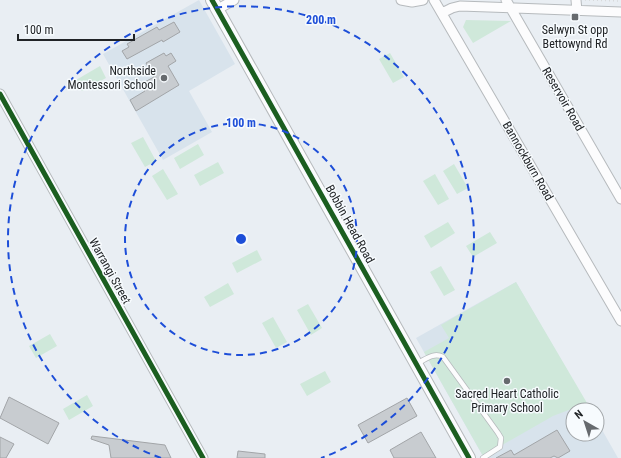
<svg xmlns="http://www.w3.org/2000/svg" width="621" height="458" viewBox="0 0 621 458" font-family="'Roboto Condensed',sans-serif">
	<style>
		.built { fill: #d8e3ec }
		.green { fill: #cfe8da }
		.building { fill: #c8ccd0; stroke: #a2a5a8 }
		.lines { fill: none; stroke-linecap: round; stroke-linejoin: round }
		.service-casing { stroke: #b6babd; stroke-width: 6 }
		.minor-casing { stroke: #b6babd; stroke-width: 11 }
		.secondary-casing { stroke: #b6babd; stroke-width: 14 }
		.path { stroke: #d8dadb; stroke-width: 1.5; stroke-dasharray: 1 3; stroke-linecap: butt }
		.service { stroke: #fcfcfd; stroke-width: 4.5 }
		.minor { stroke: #fcfcfd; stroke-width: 9 }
		.secondary { stroke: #fcfcfd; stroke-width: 12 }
		.cycleway-casing { stroke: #f7fbfe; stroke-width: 8 }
		.cycleway { stroke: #1b5e20; stroke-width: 5 }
		.ring { fill: none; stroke: #1d4ed8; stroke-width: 2; stroke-dasharray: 7 5 }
		.poi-dot { fill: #666a6e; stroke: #f7fbfe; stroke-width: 1.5 }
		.labels { text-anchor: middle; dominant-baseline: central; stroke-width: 3; stroke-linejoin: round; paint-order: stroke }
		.poi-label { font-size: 12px; fill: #202326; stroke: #f7fbfe }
		.street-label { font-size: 12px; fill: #202326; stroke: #f7fbfe }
		.centre { fill: #1d4ed8; stroke: #f7fbfe; stroke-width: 2 }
		.ring-label { font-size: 12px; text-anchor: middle; font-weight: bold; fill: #1d4ed8; stroke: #f7fbfe; stroke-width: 3; stroke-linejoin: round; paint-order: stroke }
	</style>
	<rect width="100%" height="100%" fill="#e9eef3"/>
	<path class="built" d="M199 0 235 64 189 91 212 132 163 160 103 54Z
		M516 282 590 410H573V434H597V421L618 458H484L416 338Z"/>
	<path class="green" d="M466 20 511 21 473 43 463 27Z
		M390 53 404 77 393 83 379 59Z
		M100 66 106 78 82 91 76 80Z
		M143 137 156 161 145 167 131 143Z
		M198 144 204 155 180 169 174 158Z
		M218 162 224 173 200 186 194 175Z
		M454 164 468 188 457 194 443 171Z
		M163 169 178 194 167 200 152 176Z
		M435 174 449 199 438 205 423 181Z
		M448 222 455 233 431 248 424 236Z
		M490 232 497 243 473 257 466 246Z
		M257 250 262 260 237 273 232 263Z
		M441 266 455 290 444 296 430 272Z
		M516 282 587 403 553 416 483 456 424 352 449 338 441 325Z
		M228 283 234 294 210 307 204 297Z
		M308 304 322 328 311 335 297 310Z
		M273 317 287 342 276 348 262 323Z
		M50 334 57 346 36 358 29 346Z
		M325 371 331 382 307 396 300 384Z
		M87 395 93 406 69 420 63 409Z"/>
	<path class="building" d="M174 22 180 32 163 42 162 40 127 59 122 51 129 47 127 44 157 27 159 30Z
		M164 53 166 56 171 53 176 61 168 66 179 85 136 111 130 100 145 91 141 84 154 77 146 63Z
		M9 397 59 423 48 444 0 418Z
		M407 398 417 416 368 443 358 425Z
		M557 430 570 451 558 458 554 456 550 458H496L511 450 514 455Z
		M421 432 436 458H394L390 450Z
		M92 436 165 445 171 458H111L109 445 91 439Z
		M0 437 14 444 6 458H0Z
		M238 451 265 454V458H237Z"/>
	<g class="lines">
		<g class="service-casing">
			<path id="service" d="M418 363C426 359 434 352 443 357L498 433 501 438 500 447 483 458"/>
		</g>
		<g class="minor-casing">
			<path id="minor" d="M401 0 412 2 423 0
				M434 0 621 321
				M506 0 621 199
				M576 0 577 11
				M218 9 234 0
				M442 13 452 8 460 6 621 12
				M0 94 203 458"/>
		</g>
		<g class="secondary-casing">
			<path id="secondary" d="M212 0 469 458"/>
		</g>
		<path class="path" d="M585 0 621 1"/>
		<use href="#service" class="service"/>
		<use href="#minor" class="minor"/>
		<use href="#secondary" class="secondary"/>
		<g class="cycleway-casing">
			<path id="cycleway" d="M212 0 469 458
				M0 94 203 458"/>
		</g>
		<use href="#cycleway" class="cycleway"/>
	</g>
	<g class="ring">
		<circle cx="241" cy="239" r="116"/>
		<path d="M161 458A233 233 0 1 1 321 458"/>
	</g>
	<g class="poi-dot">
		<rect x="571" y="13" width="8" height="8" rx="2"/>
		<circle cx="164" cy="78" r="4"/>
		<circle cx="507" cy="381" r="4"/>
	</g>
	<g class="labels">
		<g class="poi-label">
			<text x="575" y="30">Selwyn St opp<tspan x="575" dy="14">Bettowynd Rd</tspan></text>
			<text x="156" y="71" text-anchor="end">Northside<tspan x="156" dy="14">Montessori School</tspan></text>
			<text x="507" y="394">Sacred Heart Catholic<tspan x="507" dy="14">Primary School</tspan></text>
		</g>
		<g class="street-label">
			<text transform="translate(563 99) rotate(60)">Reservoir Road</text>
			<text transform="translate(528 161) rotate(60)">Bannockburn Road</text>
			<text transform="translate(350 224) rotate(61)">Bobbin Head Road</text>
			<text transform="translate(110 271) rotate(61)">Warrangi Street</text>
		</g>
	</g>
	<circle cx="241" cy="239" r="6" class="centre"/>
	<g class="ring-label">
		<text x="321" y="24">200 m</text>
		<text x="241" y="127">100 m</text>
	</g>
	<g transform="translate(585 422) rotate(321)"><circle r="19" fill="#f7fbfe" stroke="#a1a5a8"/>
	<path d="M0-3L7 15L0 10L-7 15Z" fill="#666a6e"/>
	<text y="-6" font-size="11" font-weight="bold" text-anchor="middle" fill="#202326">N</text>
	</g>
	<path d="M18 34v6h116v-6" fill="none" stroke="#202326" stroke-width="2"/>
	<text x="24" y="34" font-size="12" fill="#202326" stroke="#f7fbfe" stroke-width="3" paint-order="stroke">100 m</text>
</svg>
